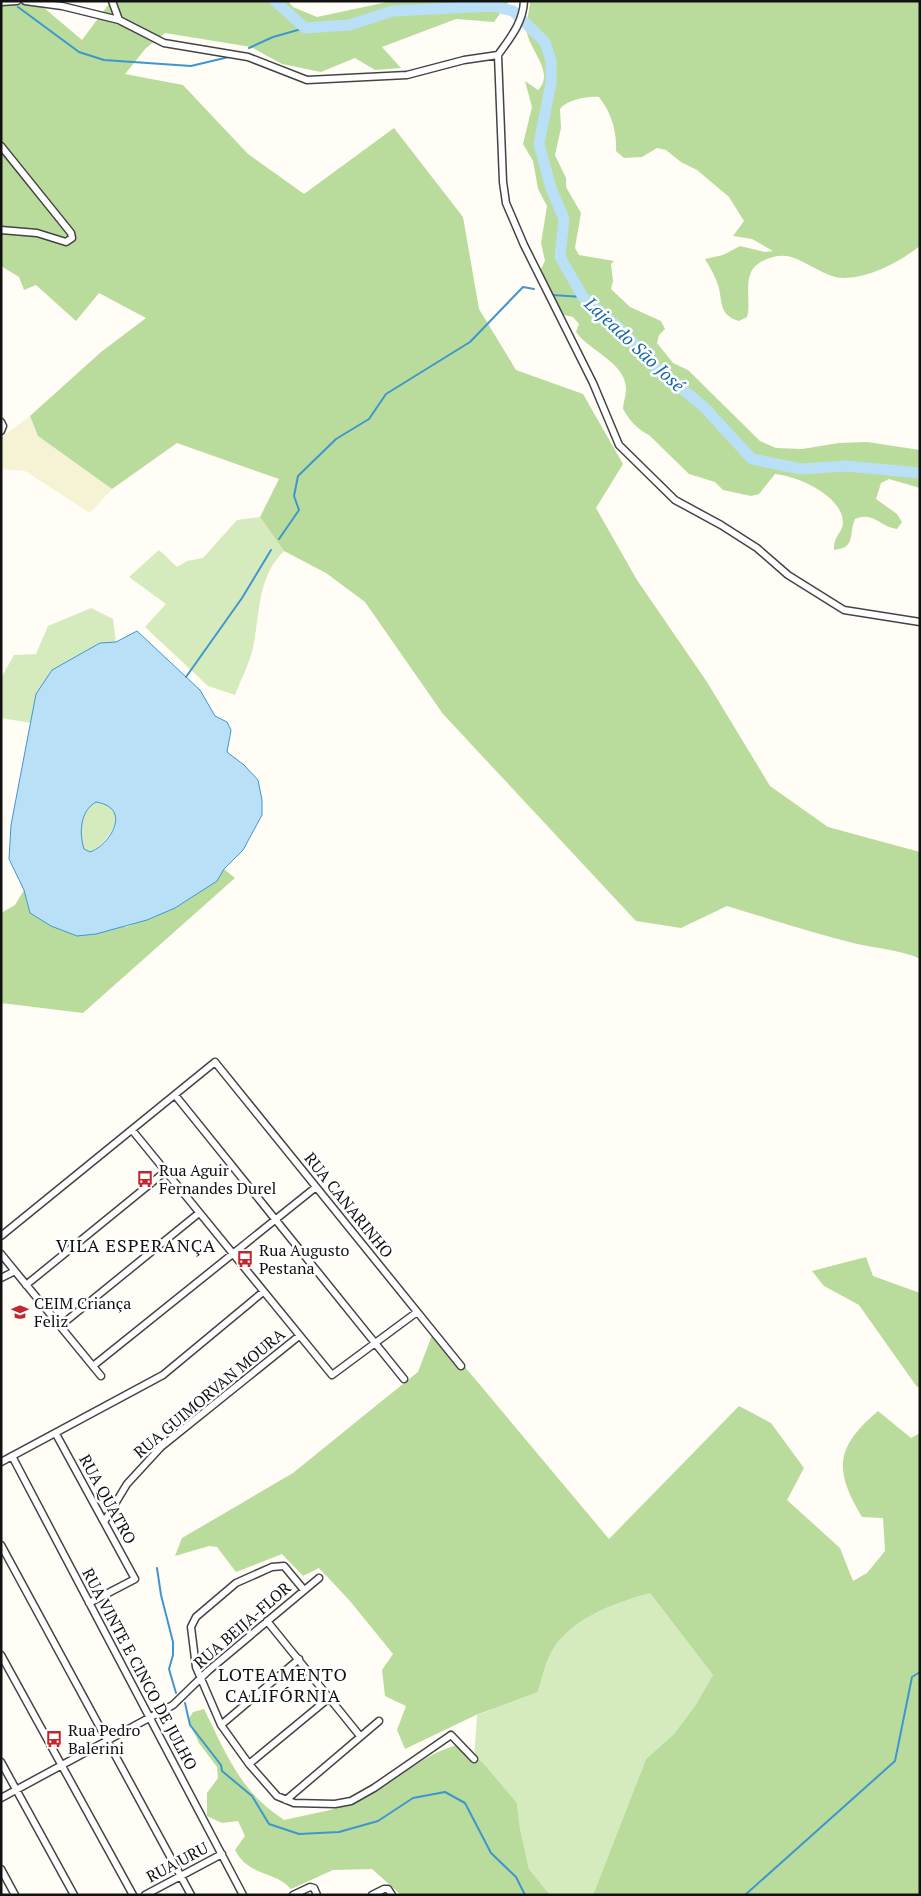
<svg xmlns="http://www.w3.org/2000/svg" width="921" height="1896" viewBox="0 0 921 1896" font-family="'PT Serif',serif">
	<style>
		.farmland { fill: #f6f3d4 }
		.green { fill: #d5ebbd }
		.forest { fill: #b9dc9c }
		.water { fill: #b9e0f7; stroke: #3f96cf; fill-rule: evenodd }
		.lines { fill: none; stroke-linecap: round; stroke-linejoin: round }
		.stream { stroke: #3f96cf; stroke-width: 2 }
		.river { stroke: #b9e0f7; stroke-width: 11 }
		.minor-casing { stroke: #444; stroke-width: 9 }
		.minor { stroke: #fff; stroke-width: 6 }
		.labels { text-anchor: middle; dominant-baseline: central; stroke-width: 5; stroke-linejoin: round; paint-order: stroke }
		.poi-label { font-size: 16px; fill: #111; stroke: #fff; text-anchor: start }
		.street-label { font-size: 16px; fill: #111; stroke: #fff }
		.water-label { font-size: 18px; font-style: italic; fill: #1768a6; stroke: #fff }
		.neighbourhood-label { font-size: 18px; letter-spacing: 1px; fill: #111; stroke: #fff }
	</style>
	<rect width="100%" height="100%" fill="#fffdf5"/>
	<path class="farmland" d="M30 416 38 436 112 489 90 513 25 471 1 469V438Z"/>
	<path class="green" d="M260 517 284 551C257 577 260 614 253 648 249 664 241 680 235 695L208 686 145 627 166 604 129 577 159 550 177 567 187 561 203 558 237 520Z
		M91 608 113 619 116 642 100 643 36 694 31 723 1 718V678L14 655 36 654 48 626Z
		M96 802C103 803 114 806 116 814 120 826 100 848 90 852L84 849C79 833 80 812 96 802Z
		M650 1593 713 1675 695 1706 674 1734 646 1759 593 1895H550L529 1869 520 1828 517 1803 474 1759 477 1715 538 1692C542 1679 545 1663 552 1651 571 1618 615 1603 650 1593Z"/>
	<path class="forest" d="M1 1H47L43 7 82 40 111 1H288L293 7 317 17 392 1H509L494 22 456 19 382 47 401 68 375 70 355 58 321 72 282 64 251 47 165 33 146 48 125 74 183 85 248 154 304 194 394 128 463 217 479 309 516 370 583 394 623 464 596 508 637 580 707 682 770 786 828 827 920 852V959C909 952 872 947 857 944 813 933 770 919 727 906L681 928 636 921 443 714 365 602 326 573 284 551 260 517 279 479 177 443 112 489 38 436 30 416 101 352 146 318 99 293 76 321 36 285 24 290 19 277 1 266Z
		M530 1H920V246C899 262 870 278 843 278 827 278 806 261 791 257 778 253 757 260 751 272 745 286 751 303 747 317L739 321C718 315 723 301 718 285 715 276 710 267 705 259L723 255 740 246 765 252 773 251 752 239 733 236 744 221 729 197 697 170 681 162 666 150 657 148 642 157 624 158 616 151C617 131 611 112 599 97 587 96 567 100 560 109L561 128 555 155 566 178V187L581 213 575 248 579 255 614 261 611 264 613 281 611 289 630 307 661 321 665 329 659 335 657 343 673 363 688 370 760 441 776 448 802 449 839 443 867 442 920 450V488L889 479 881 483 876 499 897 514 902 522 897 529C880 527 874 511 855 519 848 535 857 547 834 550 833 536 843 532 843 523 843 496 798 476 775 474L759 494 751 496 723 490 715 482 689 474 649 435C637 429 630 421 623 409 623 403 626 396 626 390 627 363 589 351 576 332L579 324 573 317 564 315 558 308 543 278 541 269 545 261 541 243 547 206 538 189 533 161 523 144 532 107 525 81 538 90C555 73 531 52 527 33 525 23 530 11 530 1Z
		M224 869 235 878 83 1013 1 1003V913L15 905 24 890 30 913 126 927 175 908 217 881Z
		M866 1257 873 1276 920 1293V1386L917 1387 859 1305 824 1286 812 1271Z
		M434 1330 609 1539 739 1406 771 1423 804 1468 787 1500 840 1548 853 1581 867 1573 885 1551 883 1518 862 1517C833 1469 836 1447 878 1411L911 1438 920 1433V1895H593L646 1759 674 1734 695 1706 713 1675 650 1593C615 1603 571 1618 552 1651 545 1663 542 1679 538 1692L476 1715 405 1749 397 1730 406 1706 385 1696 382 1670 393 1654 350 1601 319 1568 303 1576 282 1554 236 1572 217 1547 209 1546 175 1556 182 1538 293 1473 383 1400 418 1372Z
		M204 1709C220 1741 234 1776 260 1801 267 1808 276 1814 284 1820 315 1813 346 1809 373 1793 401 1777 426 1753 457 1745L482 1762 517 1803 520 1828 529 1869 550 1895H401L372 1869 333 1870 291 1889C274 1870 249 1877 235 1850L245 1836 238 1821 222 1823 207 1816V1793L218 1778 217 1767 199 1743 188 1720 193 1712Z"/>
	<path class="water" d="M137 631 200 690 215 716 227 722 231 730 227 752 244 765 258 780 262 800V815L243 850 224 869 217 881 175 908 147 920 96 934 77 936 51 926 30 913 24 890 9 859 11 825 36 694 52 670 100 643 116 642ZM96 802C133 808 110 845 90 852L84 849C79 833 80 811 96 802Z"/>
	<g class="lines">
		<path class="stream" d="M18 7 79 52 104 60 191 66 233 56
			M249 48 273 37 305 28
			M552 295 583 297
			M279 539 299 510 294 496 298 476 336 439 369 419 386 394 470 342 523 287 534 289
			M186 677 242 598 271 550
			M157 1568 161 1595 173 1642V1655L169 1669 176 1693
			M185 1703 190 1725 221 1765 222 1771 252 1796 269 1824 299 1834 339 1832 378 1821 413 1798 445 1792 465 1803 491 1853 516 1877 525 1895
			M745 1895 895 1761 912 1677 920 1672"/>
		<path class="river" d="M275 1 305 28 349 25 393 11 493 6 513 11 545 42 551 61V83L539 144 551 188 564 219 560 257 583 297 619 328 657 368 704 407 752 459 801 469 846 466 920 473"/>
		<g class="minor-casing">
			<path id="minor" d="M25 1 62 6 119 20
				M112 1 119 20 164 43 248 57 307 80 407 75 464 60 498 55C510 38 523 23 524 1
				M1 2 17 1
				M498 55 503 182 506 203 524 245 593 383 619 445 675 500 721 525 757 548 788 575 844 610 920 622
				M1 146 71 233 72 238 66 242 37 233 1 230
				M1 422 3 426 1 431
				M175 1095 404 1379
				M132 1130 332 1375 417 1312
				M1 1236 215 1062 461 1366
				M1 1254 101 1376
				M1 1278 15 1271
				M26 1285 166 1171
				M60 1326 199 1213
				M93 1366 316 1187
				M56 1434 135 1579 89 1603
				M12 1456 243 1895
				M1 1462 163 1375 263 1292
				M104 1522 127 1484 161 1447 299 1336
				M1 1545 191 1895
				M304 1590 284 1566 272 1567 236 1583 196 1617 191 1627 196 1667 221 1725 249 1764 277 1796 294 1803 335 1804 351 1801 374 1788 451 1735 474 1759
				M267 1621 360 1736
				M1 1655 133 1895
				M221 1725 299 1659
				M1 1762 74 1895
				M249 1764 329 1698
				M1 1798 173 1705 208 1671 319 1578
				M286 1800 379 1721
				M1 1869 15 1895
				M145 1895 222 1854
				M293 1895 310 1887 314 1888 317 1895
				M372 1895 384 1889H388L392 1895"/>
		</g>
		<use href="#minor" class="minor"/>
	</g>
	<defs>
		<g id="bus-bare" transform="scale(1.35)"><path d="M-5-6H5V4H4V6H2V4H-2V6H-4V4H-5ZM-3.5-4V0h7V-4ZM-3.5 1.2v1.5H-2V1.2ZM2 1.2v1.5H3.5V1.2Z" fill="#c4262e" stroke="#fff" stroke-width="2.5" paint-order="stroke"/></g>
		<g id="school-bare" transform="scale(1.35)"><path d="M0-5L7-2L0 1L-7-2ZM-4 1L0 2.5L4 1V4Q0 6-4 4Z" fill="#c4262e" stroke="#fff" stroke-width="2.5" paint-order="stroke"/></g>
	</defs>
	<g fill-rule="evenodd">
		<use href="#bus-bare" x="145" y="1179"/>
		<use href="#bus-bare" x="245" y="1259"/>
		<use href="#school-bare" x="20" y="1312"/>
		<use href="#bus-bare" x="54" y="1739"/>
	</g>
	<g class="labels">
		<g class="poi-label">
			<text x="159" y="1170">Rua Aguir<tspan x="159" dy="18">Fernandes Durel</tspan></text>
			<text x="259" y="1250">Rua Augusto<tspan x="259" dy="18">Pestana</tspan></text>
			<text x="34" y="1303">CEIM Criança<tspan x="34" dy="18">Feliz</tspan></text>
			<text x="68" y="1730">Rua Pedro<tspan x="68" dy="18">Balerini</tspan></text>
		</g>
		<g class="street-label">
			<text transform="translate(349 1205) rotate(51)">RUA CANARINHO</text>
			<text transform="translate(209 1393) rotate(-40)">RUA GUIMORVAN MOURA</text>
			<text transform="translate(108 1499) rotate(61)">RUA QUATRO</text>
			<text transform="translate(242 1625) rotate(-41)">RUA BEIJA-FLOR</text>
			<text transform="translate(140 1669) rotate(62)">RUA VINTE E CINCO DE JULHO</text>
			<text transform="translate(177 1862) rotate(-28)">RUA URU</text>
		</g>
		<g class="water-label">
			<text transform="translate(635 344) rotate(43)">Lajeado São José</text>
		</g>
		<g class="neighbourhood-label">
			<text x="136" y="1245">VILA ESPERANÇA</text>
			<text x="283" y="1674">LOTEAMENTO<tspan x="283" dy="21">CALIFÓRNIA</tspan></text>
		</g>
	</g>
	<rect width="921" height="1896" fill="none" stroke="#111111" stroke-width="5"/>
</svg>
